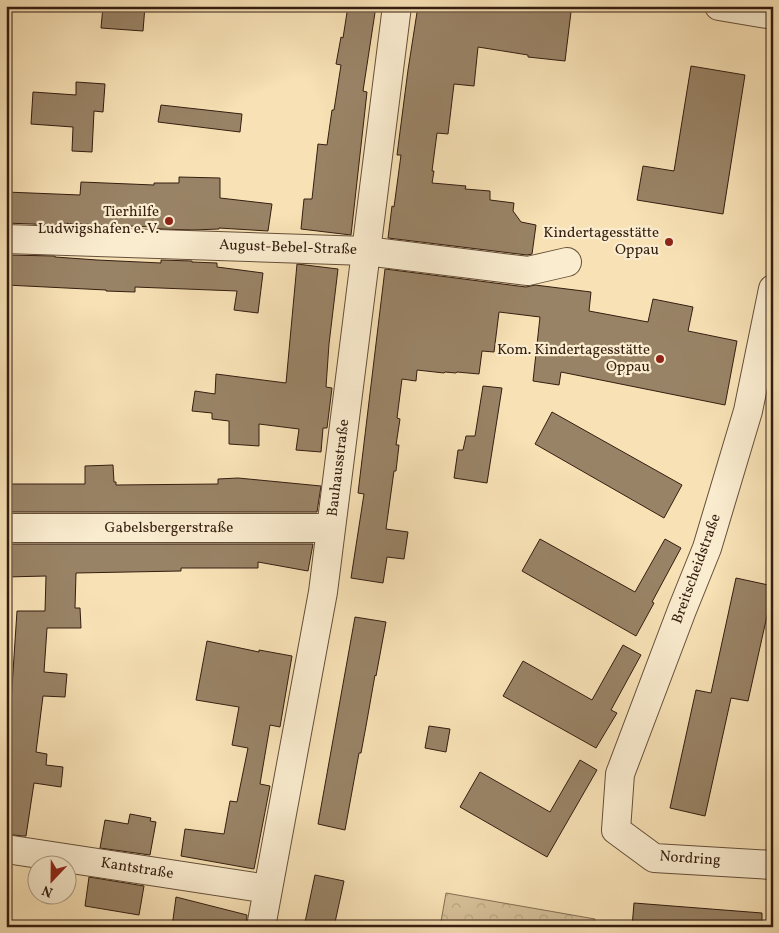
<svg xmlns="http://www.w3.org/2000/svg" width="779" height="933" viewBox="0 0 779 933" font-family="Vollkorn,serif">
	<style>
		.park { fill: url(#park-crowns); stroke: #856f54 }
		.building { fill: #998366; stroke: #341e10 }
		.lines { fill: none; stroke-linecap: round; stroke-linejoin: round }
		.minor-casing { stroke: #654f39; stroke-width: 30 }
		.minor { stroke: #faeccf; stroke-width: 28 }
		.poi-dot { fill: #8f2418; stroke: #faeccf; stroke-width: 2 }
		.labels { text-anchor: middle; dominant-baseline: central; stroke-width: 4.5; stroke-linejoin: round; paint-order: stroke }
		.poi-label { font-size: 15px; fill: #341e10; stroke: #faeccf; text-anchor: end }
		.street-label { font-size: 15px; fill: #341e10; stroke: #faeccf }
	</style>
	<defs>
		<pattern id="park-crowns" width="20" height="18" patternUnits="userSpaceOnUse" patternTransform="scale(1.25)"><rect width="20" height="18" fill="#d6c099"/><path d="M2 6a3 3 0 1 1 6 0M12 15a3 3 0 1 1 6 0" fill="none" stroke="#b8a583"/></pattern>
	</defs>
	<rect width="100%" height="100%" fill="#f7e1b5"/>
	<filter id="stains"><feTurbulence type="fractalNoise" baseFrequency=".004" numOctaves="4"/><feColorMatrix values="0 0 0 0 .2 0 0 0 0 .09 0 0 0 0 .02 0 0 0 .5 -.17"/></filter>
	<radialGradient id="worn" r=".72"><stop offset=".6" stop-color="#630" stop-opacity="0"/><stop offset="1" stop-color="#630" stop-opacity=".3"/></radialGradient>
	<path class="park" d="M446 893 595 919 592 927H440Z"/>
	<path class="building" d="M103 6H145L143 31 101 28Z
		M348 6H376L363 91 367 92 351 235 301 229 304 199H312L318 144 327 145 332 110H334L341 65 336 64 341 37 343 38Z
		M418 6H534L571 12 565 61 528 57V55L478 47 474 86 454 84 448 134 437 133 432 171H434L432 183 466 186 465 189 490 191V200L514 203 513 211 521 222 536 225 532 254 527 255 388 238 392 206 394 207 401 155H397L408 70Z
		M691 66 745 75 723 214 637 200 643 166 674 171Z
		M76 82 105 84 103 112 94 111 92 152 72 151 73 127 31 124 33 92 76 95Z
		M161 105 242 114 240 132 158 122Z
		M179 177 220 178V198L272 204 268 231 219 228V229L193 230 162 229 152 228V227L57 223V225L6 223V192L80 195 81 182 154 185V183H179Z
		M6 255 55 256V257L97 260 161 263V260L192 261V262L217 263V267L263 273 258 313 234 310 237 291 135 287V292L106 291V290L6 285Z
		M297 264 338 269 329 344 326 387 332 388 327 428H323L321 452 296 450 299 429 259 424V446L229 444V421L212 419V413L192 411 195 391 215 394 216 374 286 383Z
		M385 269 526 287 535 285 591 292 589 311 648 322 653 299 693 307 688 331 737 341 725 405 561 372 559 385 533 381 540 317 499 312 494 352 482 351 479 374 457 372 456 373 445 372 444 373 417 370 416 381 402 379 397 418 400 419 396 445H399L396 471H394L386 529 408 532 404 559 387 557 383 583 351 578 364 494 358 493Z
		M483 386 502 388 487 483 454 478 458 450H463L466 436H475Z
		M552 412 682 485 664 518 535 444Z
		M113 465 114 482H116V485L218 484V479L238 478 321 486 317 512H6V484H85V466Z
		M540 539 635 592 665 539 681 548 652 602 654 603 636 636 522 571Z
		M6 544H313L308 571 258 562V568H181V571L76 573 75 608H80L81 628H47L44 672 67 674 66 685 65 697 43 696 36 752 47 754 46 765 63 767 61 787 34 783 26 836H22L6 834V733H9L17 611H45L46 576 6 577Z
		M736 578 773 586V589L748 701 731 698 705 816 670 808 696 690 711 693Z
		M355 617 386 622 376 676 375 675 366 726 361 753H359L345 830 318 824Z
		M207 641 259 652V650L292 656 280 727 270 725 260 784 270 786 254 869 181 856 185 829 224 834 230 801 237 802 248 748 232 745 239 707 196 700Z
		M623 645 641 655 611 710 617 713 596 748 503 696 523 661 592 700Z
		M429 726 450 729 446 752 425 748Z
		M580 760 597 770 547 857 460 807 480 772 550 812Z
		M130 814 151 818 150 821 156 822 150 855 100 848 105 820 128 824Z
		M315 875 344 881 334 927H304Z
		M89 877 144 886 139 915 85 906Z
		M176 897 247 915 246 927H172Z
		M634 903 762 913V927H632Z"/>
	<g class="lines">
		<g class="minor-casing">
			<path id="minor" d="M719 6 773 15
				M6 239 366 251 528 271 567 262
				M773 289 748 411 707 548 682 610 620 774 616 830 654 858 773 865
				M6 528H331
				M6 849 268 889
				M261 927 323 592 397 6"/>
		</g>
		<use href="#minor" class="minor"/>
	</g>
	<g class="poi-dot">
		<circle cx="169" cy="221" r="5"/>
		<circle cx="669" cy="242" r="5"/>
		<circle cx="660" cy="359" r="5"/>
	</g>
	<g class="labels">
		<g class="poi-label">
			<text x="159" y="212">Tierhilfe<tspan x="159" dy="17">Ludwigshafen e. V.</tspan></text>
			<text x="659" y="233">Kindertagesstätte<tspan x="659" dy="17">Oppau</tspan></text>
			<text x="650" y="350">Kom. Kindertagesstätte<tspan x="650" dy="17">Oppau</tspan></text>
		</g>
		<g class="street-label">
			<text transform="translate(288 248) rotate(2)">August-Bebel-Straße</text>
			<text transform="translate(339 468) rotate(-83)">Bauhausstraße</text>
			<text x="169" y="528">Gabelsbergerstraße</text>
			<text transform="translate(697 569) rotate(-70)">Breitscheidstraße</text>
			<text transform="translate(690 859) rotate(4)">Nordring</text>
			<text transform="translate(137 869) rotate(9)">Kantstraße</text>
		</g>
	</g>
	<rect width="779" height="933" fill="none" stroke="#f7e1b5" stroke-width="25"/>
	<rect x="8" y="8" width="764" height="918" fill="none" stroke="#341e10" stroke-width="2.5"/>
	<rect x="12" y="12" width="754" height="908" fill="none" stroke="#341e10"/>
	<g transform="translate(52 880) rotate(202)"><circle r="24" fill="#faeccf" stroke="#ab9a83"/>
	<path d="M0-4L9 19L0 12L-9 19Z" fill="#8f2418"/>
	<text y="-8" font-size="14" font-weight="bold" text-anchor="middle" fill="#341e10">N</text>
	</g>
	<rect width="100%" height="100%" filter="url(#stains)"/>
	<rect width="100%" height="100%" fill="url(#worn)"/>
</svg>
